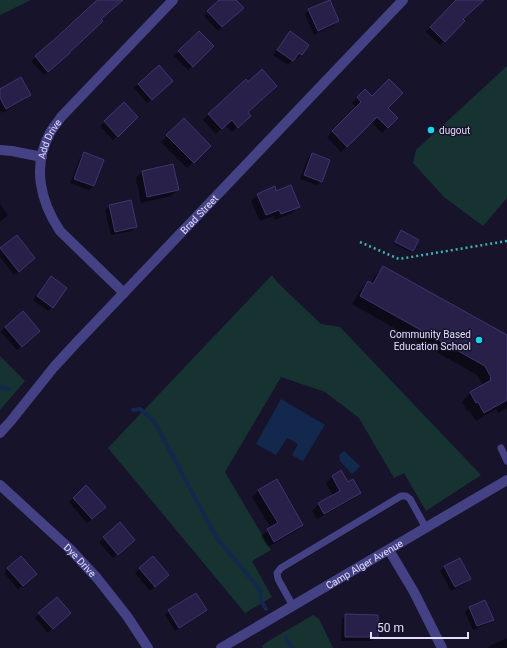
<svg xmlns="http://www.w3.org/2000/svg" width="507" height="648" viewBox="0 0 507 648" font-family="Roboto,sans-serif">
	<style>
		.green { fill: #163332 }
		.water { fill: #13284d }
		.shadow { fill: #0007 }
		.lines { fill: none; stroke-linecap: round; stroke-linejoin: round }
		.stream { stroke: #13284d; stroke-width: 4 }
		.building { fill: #292049; stroke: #413473 }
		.path { stroke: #3ab4af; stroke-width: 2.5; stroke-dasharray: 2 3; stroke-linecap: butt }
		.lane { stroke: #454185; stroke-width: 7 }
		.street { stroke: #454185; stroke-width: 10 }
		.poi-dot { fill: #18d6ee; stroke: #17132a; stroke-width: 1.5 }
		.labels { text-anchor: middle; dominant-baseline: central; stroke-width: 3; stroke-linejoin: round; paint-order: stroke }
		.poi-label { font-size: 10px; fill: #e2defd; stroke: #17132a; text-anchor: start }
		.street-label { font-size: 10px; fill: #e2defd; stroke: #17132a }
	</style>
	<rect width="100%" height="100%" fill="#17132a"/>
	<path class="green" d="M0 0H31L0 15Z
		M507 66V198L483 226 444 197 413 163 416 150Z
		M272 275 277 282 321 324 340 327 481 475 426 511 404 473 394 478 359 418 325 392 281 377 225 472 271 550 252 561 272 597 245 613 108 448Z
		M0 356 25 381 0 410Z
		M313 615 319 619 333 648H263L262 646 267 642Z"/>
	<path class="water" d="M281 399 325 425 303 461 292 455 298 444 287 438 276 455 256 444Z
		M344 451 360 466 352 474 340 461 339 455Z"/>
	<path class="shadow" d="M96 0H122L100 19 65 57 44 75 31 61 98 1Z
		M221 0H235L238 12 218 31 204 16Z
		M457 0H484L461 19 463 21 440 45 426 32Z
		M309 10 338 21 334 25 314 35 305 14Z
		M199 32 213 46 188 70 174 56Z
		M290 33 302 54 297 58 295 57 288 65 273 55 286 37Z
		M138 84 168 85 147 103 134 88Z
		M0 90 30 95 26 99 2 113 0 110Z
		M365 90 372 98 387 108 397 118 382 133 371 122 341 152 327 137 357 108 352 103Z
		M124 104 137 117 113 140 100 126Z
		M247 113 244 121 232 132 225 125 216 134 203 120 209 114Z
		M184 119 210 146 187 168 161 142Z
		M84 154 103 161 93 186 89 190 70 183 80 158Z
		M312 154 321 181 317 185 300 179 308 158Z
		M172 165 177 190 171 196 141 203 136 178 142 172Z
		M276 192 298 206 292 213 275 220 273 216 260 221 251 201 258 195Z
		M0 204 8 215 0 222Z
		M110 206 136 226 132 231 111 235 105 210Z
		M399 233 412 250 411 252 394 244Z
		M16 236 30 262 14 275 0 257V249Z
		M384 267 507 336V408L498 413 496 409 476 421 469 410 467 411 462 402 470 393 483 385 477 375 352 304 360 291 368 282 371 284 375 276Z
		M51 277 52 307 48 311 33 300 47 281Z
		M5 327 35 335 17 350 1 332Z
		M341 471 348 483 360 493 353 499 317 519 312 511 319 504 333 496 326 483 332 477Z
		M259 490 302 524 296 531 268 547 261 536 271 528 252 497Z
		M73 498 100 511 87 523 69 502Z
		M120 523 130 544 113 558 99 542Z
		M152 558 163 579 150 591 135 573Z
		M459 559 470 579 466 583 451 591 440 571 444 567Z
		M8 569 31 578 18 589 4 573Z
		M469 608 492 619 488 623 473 630 465 612Z
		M205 610 201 614 175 631 165 615 169 611Z
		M39 614 66 617 48 633 35 618Z
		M346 615 377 616V637L372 641H341L342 619Z
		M507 638V648H488L489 646Z"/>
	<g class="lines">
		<path class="stream" d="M0 387 9 389
			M133 410 140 409 154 421 216 537 261 591V601L266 609
			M286 638 292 648"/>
	</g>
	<path class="building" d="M97 0H123L101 19 103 21 69 53H70L48 72 35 56 56 38Z
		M219 0H236L244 8 222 27 207 11Z
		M330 0 339 21 318 31 308 9Z
		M456 0H484L463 19 465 21 445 42 430 27Z
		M199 31 214 46 193 67 178 51Z
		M290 31 309 45 302 55 299 53 293 61 277 50Z
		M159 65 173 81 152 100 138 84Z
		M262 69 277 86 248 112 251 116 238 128 232 120 222 129 208 114 246 79 248 82Z
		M21 77 31 95 6 109 0 98V89Z
		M389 79 403 93 388 108 398 118 388 128 377 117 347 147 332 131 361 102 357 97 365 89 372 96Z
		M124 102 138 117 118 137 104 121Z
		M184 118 211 146 194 163 166 135Z
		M84 152 104 160 94 186 74 179Z
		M312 153 330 160 322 182 304 175Z
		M173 164 179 190 147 197 142 171Z
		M291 185 300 207 281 214 279 210 266 215 257 194 275 186 276 191Z
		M131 200 137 227 115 232 109 205Z
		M401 230 419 240 413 251 395 242Z
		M17 235 35 258 19 272 0 248Z
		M383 266 507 335V400L484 413 478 402 476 403 470 392 491 380 490 378 491 377 485 366 360 296 368 281 373 284Z
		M51 276 67 288 53 308 37 296Z
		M23 311 40 331 22 347 5 327Z
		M341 470 348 482 353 479 361 493 324 514 318 503 340 491 332 476Z
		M277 479 303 525 274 542 267 529 278 523 258 490Z
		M86 485 106 507 92 519 73 498Z
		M120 522 135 540 118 555 103 537Z
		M21 556 37 574 23 586 7 568Z
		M153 556 169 575 155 587 139 568Z
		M460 558 471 579 455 587 444 566Z
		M196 593 207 610 179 628 168 610Z
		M57 597 71 613 53 629 38 613Z
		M485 600 494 620 477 626 469 607Z
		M345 614 378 615V637H345Z"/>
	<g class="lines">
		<path class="path" d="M360 242 399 259 507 241"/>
		<path class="lane" d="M501 448 507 461
			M293 606 278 579 277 573 281 568 401 496H406L410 499 426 528"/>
		<g class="street">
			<path d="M0 150 12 151 42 157"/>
			<path id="s1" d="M124 293 60 231C40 201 32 166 50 133 53 127 58 122 61 117L173 0"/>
			<path id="s2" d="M0 433 10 422 54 367 77 342 403 0"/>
			<path id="s3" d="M0 485 71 550 97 578 127 616 148 648"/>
			<path d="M389 550 414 592 442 648"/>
			<path id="s4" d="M221 648 507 480"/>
		</g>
	</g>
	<g class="poi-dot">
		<circle cx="431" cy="130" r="4"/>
		<circle cx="479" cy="340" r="4"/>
	</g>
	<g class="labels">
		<g class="poi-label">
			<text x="439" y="130">dugout</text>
			<text x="471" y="334" text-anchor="end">Community Based<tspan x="471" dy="12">Education School</tspan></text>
		</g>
		<g class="street-label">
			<text stroke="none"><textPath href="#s1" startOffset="187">Add Drive</textPath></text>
			<text stroke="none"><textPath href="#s2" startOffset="296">Brad Street</textPath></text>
			<text stroke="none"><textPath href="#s3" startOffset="110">Dye Drive</textPath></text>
			<text stroke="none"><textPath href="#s4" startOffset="166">Camp Alger Avenue</textPath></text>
		</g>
	</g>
	<path d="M371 632v6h97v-6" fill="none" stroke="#e2defd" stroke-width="2"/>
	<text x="377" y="632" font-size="12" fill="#e2defd" stroke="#17132a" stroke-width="3" paint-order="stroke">50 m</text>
</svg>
